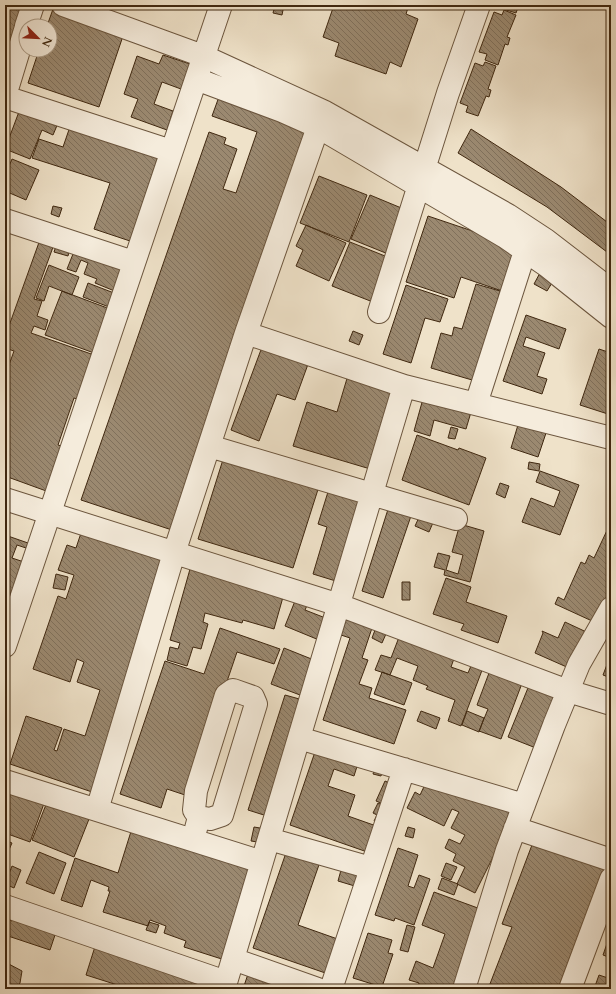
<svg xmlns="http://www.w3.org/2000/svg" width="616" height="994" viewBox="0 0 616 994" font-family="Cardo,serif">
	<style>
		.building { fill: url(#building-back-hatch); stroke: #402810 }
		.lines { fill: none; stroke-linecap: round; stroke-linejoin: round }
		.minor-casing { stroke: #6c563e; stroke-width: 24 }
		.minor { stroke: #f5ecdc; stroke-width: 22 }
	</style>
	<defs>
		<pattern id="building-back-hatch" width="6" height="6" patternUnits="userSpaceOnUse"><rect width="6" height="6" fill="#9b8970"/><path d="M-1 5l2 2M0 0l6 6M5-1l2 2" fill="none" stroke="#80705b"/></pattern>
	</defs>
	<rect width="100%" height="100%" fill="#efe2c9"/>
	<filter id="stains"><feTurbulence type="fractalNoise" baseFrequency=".005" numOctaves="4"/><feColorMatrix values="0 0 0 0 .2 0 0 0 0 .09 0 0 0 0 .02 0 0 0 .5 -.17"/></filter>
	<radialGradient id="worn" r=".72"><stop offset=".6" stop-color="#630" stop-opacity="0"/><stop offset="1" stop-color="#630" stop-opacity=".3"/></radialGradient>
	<path class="building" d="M5 5H22L5 65Z
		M275 5H284L282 15 273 13Z
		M334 5H409L406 14 418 19 401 67 390 62 386 74 335 56 339 43 323 37Z
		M505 5H519L516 13 503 9Z
		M53 9 124 33 99 107 28 83 39 50H50V26H47Z
		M504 10 516 15 507 37 510 38 508 45 505 44 498 65 485 60 487 54 479 52 494 12 502 15Z
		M163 55 190 64 181 89 162 82 154 104 173 111 167 130 131 117 138 99 124 94 137 56 159 64Z
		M485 62 496 66 488 89 491 90 489 97 486 96 478 116 466 112 468 106 460 103 475 63 483 66Z
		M220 94 313 127 175 531 81 500 209 132 226 138 224 144 237 149 223 189 236 193 257 132 212 116Z
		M23 101 61 116 53 135 42 130 30 159 5 149Z
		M73 118 161 148 130 241 94 229 110 183 32 158 39 139 63 147Z
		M471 129 561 187 611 225V255L547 207 458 153Z
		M12 159 39 170 26 200 5 191V176Z
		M319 176 367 195 349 242 300 223Z
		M370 195 411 212 393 256 351 239Z
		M53 206 62 208 59 217 51 214Z
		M428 216 520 247 505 292 461 277 454 298 406 282Z
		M5 222 13 224 5 246Z
		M306 225 346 243 329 281 296 266 303 250 296 246Z
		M42 234 56 239 34 299 42 301 37 316 48 320 45 330 34 326 31 333 97 356 82 401 74 398 58 445 65 447 49 492 5 476V376L14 351 5 348V337Z
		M58 240 71 244 68 256 54 252Z
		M350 242 395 260 378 304 332 286Z
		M75 249 128 263 117 292 95 283 97 279 84 274 88 263 81 260 76 272 67 269Z
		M49 265 79 277 72 295 49 286 44 301 36 298Z
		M541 271 555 278 547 291 534 284Z
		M88 283 114 293 109 307 83 297Z
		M476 284 500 291 495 310 501 311 479 382 431 368 441 333 452 336 454 327 462 329Z
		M406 285 448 299 440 322 425 318 411 363 383 354Z
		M62 291 110 309 94 353 45 335Z
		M526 315 566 329 559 349 526 337 523 346 545 353 537 376 547 379 542 394 503 381Z
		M353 331 363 335 359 345 349 341Z
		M265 339 311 356 295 400 277 394 259 441 231 430Z
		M599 349 611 353V415L580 405Z
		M351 365 403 381 377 471 293 446 307 402 337 412Z
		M426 388 474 402 466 429 434 420 430 436 414 431Z
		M521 415 549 424 538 457 511 448Z
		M451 427 458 429 455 439 448 438Z
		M417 435 458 450 459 448 486 458 469 505 402 480Z
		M226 450 321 480 293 568 198 539Z
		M529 462 540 464 539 471 528 469Z
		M540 471 579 485 560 535 522 522 531 498 554 507 560 491 536 482Z
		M332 479 368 490 339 582 313 574 327 527 318 524Z
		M500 483 509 486 505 498 496 494Z
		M390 503 413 510 383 598 362 591Z
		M421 513 435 518 429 532 415 526Z
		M460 524 484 531 470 582 444 575 445 570 434 567 438 553 450 556 446 570 458 574 463 555 452 552Z
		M610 524 611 609 603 626 555 604 558 597 564 600 581 562 585 564 589 555 594 558Z
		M83 527 174 557 95 793 10 764 26 716 62 728 54 750 57 751 64 729 85 736 100 690 77 682 84 662 77 659 70 682 33 669 58 596 66 599 74 575 58 570 67 545 76 548Z
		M5 535 28 543 26 548 17 545 12 558 27 563 11 608 5 606Z
		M192 562 285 590 274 629 243 620 242 623 205 613 203 622 208 624 201 649 193 647 187 666 167 660 170 647 178 649 180 643 170 640Z
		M56 574 68 577 65 590 53 588Z
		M446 578 471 587 466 602 507 616 498 643 461 630 464 624 433 614Z
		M402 582H410V600H402Z
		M297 596 309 601 305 610 328 619 319 640 285 626Z
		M347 617 373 625 362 658 368 660 359 684 372 688 369 698 406 710 394 744 323 720 350 638 341 635Z
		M378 622 389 627 382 643 372 638Z
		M565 622 595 636 578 672 535 653 543 633 542 631 558 638Z
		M220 628 280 649 274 664 237 652 188 796 167 789 161 808 120 794 165 661 204 674Z
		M401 632 456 653 451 667 468 673 473 661 484 665 461 726 448 721 455 700 426 689 428 686 413 680 418 666 397 658 390 675 375 670 381 655 391 658Z
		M284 648 314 660 300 695 271 684Z
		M611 654V678L603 675Z
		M492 665 524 678 501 739 479 731 488 709 477 705Z
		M382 672 412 683 404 705 374 694Z
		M532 678 564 691 541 750 508 737Z
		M285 695 303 700 267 816 248 810Z
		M421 711 440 718 436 729 417 721Z
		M467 711 484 718 479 732 462 725Z
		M317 746 359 760 354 776 334 769 328 786 355 795 348 816 382 828 373 854 290 825Z
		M376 765 384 767 381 776 373 774Z
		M431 772 515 813 475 893 457 884 465 867 453 861 456 854 445 848 449 839 460 844 465 835 451 828 459 812 452 809 444 826 407 808 415 792 420 795Z
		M385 781 399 787 391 807 376 801Z
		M5 782 46 798 30 842 5 833Z
		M49 797 91 814 74 857 32 840Z
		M378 803 389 808 382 824 374 821 377 815 373 813Z
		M133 825 257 866 228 961 184 947 186 941 164 933 166 926 150 920 148 926 103 912 110 891H108L109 887 91 880 82 907 61 900 75 858 118 873Z
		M254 827 266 829 264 843 251 841Z
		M408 827 415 829 413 838 405 836Z
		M535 837 606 864 596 890 571 989H488L512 927 502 924Z
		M5 840 12 843 5 859Z
		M288 847 321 859 298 925 346 942 334 976 253 948Z
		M398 848 418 855 408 886 414 888 419 875 430 879 414 925 395 918 394 921 375 915Z
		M39 852 66 863 54 894 26 883Z
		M446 863 457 867 451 880 441 876Z
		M12 866 21 870 14 888 5 884Z
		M341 870 361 876 358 887 338 881Z
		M442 878 458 884 454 895 438 889Z
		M434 892 486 911 457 989H417L419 983 409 980 416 961 433 968 445 934 422 925Z
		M15 909 59 923 50 950 5 935V919L12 921Z
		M149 922 159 925 156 933 146 930Z
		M407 925 415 927 408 952 400 950Z
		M611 932V958L603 955Z
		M368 933 392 940 388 953 393 954 382 987 353 978Z
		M98 937 219 989H130L86 975Z
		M5 962 22 971 20 983 16 989H5Z
		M250 968 274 975 270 989H243Z
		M599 975 611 979V989H594Z"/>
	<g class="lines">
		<g class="minor-casing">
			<path id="minor" d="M63 5 203 56 325 112 508 215 546 240 611 290
				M26 26 33 5
				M196 79 282 111 318 127 505 237 547 266 611 317
				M5 96 26 27
				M5 97 171 151
				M5 220 133 262
				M379 312 448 93 479 5
				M246 333 404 386 611 438
				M476 404 525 251
				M209 446 456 519
				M5 499 339 605 568 691 611 704
				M5 646 221 5
				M299 738 524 805
				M5 781 262 862
				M97 810 174 553 246 333 318 127 325 112
				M515 828 611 860
				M269 839 371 868
				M193 840 199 817 194 810 196 791 226 695 233 690 253 697 256 704 222 815 210 819 199 817
				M5 906 226 982
				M233 959 318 989
				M224 989 404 386
				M331 989 404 769
				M464 989 507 850 554 725 579 664 611 608
				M570 989 611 879"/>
		</g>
		<use href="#minor" class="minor"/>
	</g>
	<rect width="616" height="994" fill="none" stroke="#efe2c9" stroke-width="20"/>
	<rect x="6" y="6" width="604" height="982" fill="none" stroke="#402810" stroke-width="2"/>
	<rect x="10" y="10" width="596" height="974" fill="none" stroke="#402810"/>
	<g transform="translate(38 38) rotate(114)"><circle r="19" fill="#f5ecdc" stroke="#ad9e8a"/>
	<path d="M0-3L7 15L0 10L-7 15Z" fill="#8f2418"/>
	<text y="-6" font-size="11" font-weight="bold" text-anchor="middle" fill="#402810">N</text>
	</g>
	<rect width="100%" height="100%" filter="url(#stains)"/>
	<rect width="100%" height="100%" fill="url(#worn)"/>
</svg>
